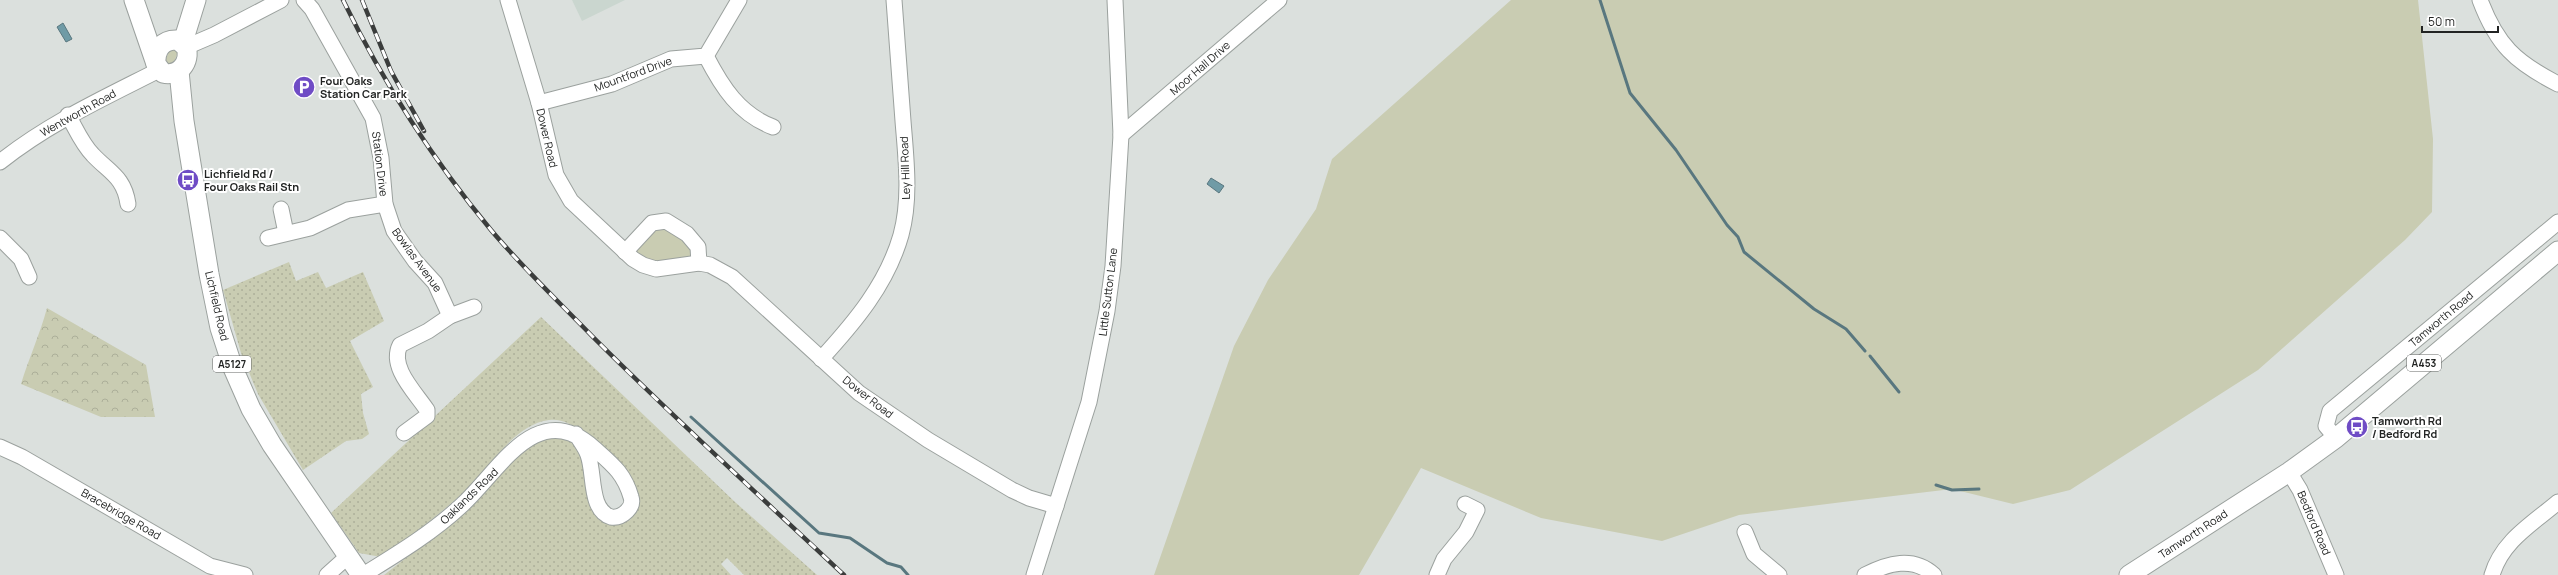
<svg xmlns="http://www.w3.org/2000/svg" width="2558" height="575" viewBox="0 0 2558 575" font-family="Manrope,sans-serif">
<defs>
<pattern id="forest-crowns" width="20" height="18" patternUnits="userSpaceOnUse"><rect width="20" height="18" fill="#c9ccb2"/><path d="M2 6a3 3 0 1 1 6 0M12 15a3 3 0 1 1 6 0" fill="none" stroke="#acaf99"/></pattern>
<pattern id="garden-dots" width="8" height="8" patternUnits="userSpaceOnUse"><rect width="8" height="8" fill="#c9ccb2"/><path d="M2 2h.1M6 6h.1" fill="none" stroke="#acaf99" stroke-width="1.8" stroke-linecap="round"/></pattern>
</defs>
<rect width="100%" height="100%" fill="#dbe0dd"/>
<path fill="#cad6cf" d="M572 0H625L582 21Z"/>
<g fill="#c9ccb2">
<path d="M1511 0H2418L2433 139 2432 212 2405 240 2258 370 2070 490 2013 504 1952 489 1843 502 1739 515 1662 541 1541 518 1421 468 1359 575H1154L1234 346 1268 280 1316 209 1332 159Z"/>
<path d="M171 46 178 51 173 66 164 64Z"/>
<path d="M662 225 693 245 691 258C667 264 655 269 635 252L636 247Z"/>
</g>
<path fill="url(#forest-crowns)" d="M47 308 146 365 155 417H101L21 384C29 358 40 334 47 308Z"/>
<g fill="url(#garden-dots)">
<path d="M289 262 296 281 318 272 326 288 363 272 384 321 350 341 373 387 361 394 363 413 369 434 362 439 346 441 303 470 258 394 241 353 223 290Z"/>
<path d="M541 317 735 502 817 575H744L727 558 721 564 731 575H384L425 543 518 455 545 437 566 438 574 445 585 466 590 504 598 519 616 525 630 520 639 502C639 483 613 466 601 453 587 439 572 417 549 420 512 425 488 471 462 494 436 517 409 538 381 557L359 553 331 513Z"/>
</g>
<g fill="#709ba6" stroke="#59777f">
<path d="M63 23 72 39 66 42 57 27Z"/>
<path d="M1211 178 1224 186 1219 193 1207 184Z"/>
</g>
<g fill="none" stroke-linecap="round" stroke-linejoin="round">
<g stroke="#59777f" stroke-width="3">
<path d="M1600 0 1630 93 1676 150 1727 225 1738 237 1744 252 1814 309 1846 329 1865 351"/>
<path d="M1870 356 1899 392"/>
<path d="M691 417 819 533 850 538 887 563 901 567 908 575"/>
<path d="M1936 485 1952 490 1979 489"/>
</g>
<g stroke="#9ba19e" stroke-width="17">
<g id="minor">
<path d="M304 0 312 9 373 118 381 158 385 204 394 231 415 261 435 283 450 316"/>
<path d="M508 0 539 103 556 175 571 201 633 259 643 265 656 269 699 263 710 265 732 277 859 393 928 440 1012 490 1029 498 1056 506"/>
<path d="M2480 0C2497 45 2515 62 2558 84"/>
<path d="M186 47 214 35 281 0"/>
<path d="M706 56C722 87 739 114 773 127"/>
<path d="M539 103 612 84 671 59 706 56 739 0"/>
<path d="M68 115C76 129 82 144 93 155 110 173 124 177 128 204"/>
<path d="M1121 135 1279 0"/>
<path d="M0 162C49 123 104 98 159 70"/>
<path d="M281 209 286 233"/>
<path d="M0 238 21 259 29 277"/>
<path d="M268 238 310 228 348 210 385 204"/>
<path d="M625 252 652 223 666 221 687 234 698 247 699 263"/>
<path d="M821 359C855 322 887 284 901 235 911 198 906 159 903 121 900 81 897 40 894 0"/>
<path d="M404 433 427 416V410C415 392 389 367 400 345L428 331 450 316 474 307"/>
<path d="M2336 438 2326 426 2330 411 2558 222"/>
<path d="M0 447 22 457 210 566 245 575"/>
<path d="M2289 472 2300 490 2336 575"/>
<path d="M1745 532 1754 554 1779 575"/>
<path d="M327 575 347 557"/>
<path d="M363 575C397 554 432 533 462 505 500 470 537 397 594 448 612 464 624 473 631 497 633 503 631 507 627 511 623 515 617 518 611 517 589 510 595 474 588 455 586 448 580 441 576 434"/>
<path d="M1034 575 1089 402 1107 311 1113 266 1121 135 1115 0"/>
<path d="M1437 575 1444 559 1466 532 1477 510 1465 504"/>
<path d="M1865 575C1888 563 1913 556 1934 575"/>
<path d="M2492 575C2502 541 2532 524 2558 502"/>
</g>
</g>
<g stroke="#9ba19e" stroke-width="21">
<g id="major">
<path d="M134 0 156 64"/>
<path d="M178 40 186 47C191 62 179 77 163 73L156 64C155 49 163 39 178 40Z"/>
<path d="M183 42 196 0"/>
<path d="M179 71 184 121 209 274 220 328 233 368 251 409 272 445 361 575"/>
<path d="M2129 575 2289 472 2336 438 2558 251"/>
</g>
</g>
<use href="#minor" stroke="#fff" stroke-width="15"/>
<use href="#major" stroke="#fff" stroke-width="19"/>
<g stroke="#3b3d3c" stroke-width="4.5">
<g id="rail">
<path d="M343 0C383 82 433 160 491 230 522 267 558 301 592 336 674 418 760 496 844 575"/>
<path d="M362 0 391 71 424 131"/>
</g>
</g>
<use href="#rail" stroke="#fff" stroke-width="3" stroke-dasharray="9" stroke-linecap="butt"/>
</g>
<defs>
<g id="parking-disc" transform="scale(1.15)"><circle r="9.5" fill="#6f4cc5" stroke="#fff"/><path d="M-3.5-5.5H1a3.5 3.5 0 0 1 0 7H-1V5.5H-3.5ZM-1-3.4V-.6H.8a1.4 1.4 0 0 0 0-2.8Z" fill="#fff"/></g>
<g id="bus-disc" transform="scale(1.15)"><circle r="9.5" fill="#6f4cc5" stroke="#fff"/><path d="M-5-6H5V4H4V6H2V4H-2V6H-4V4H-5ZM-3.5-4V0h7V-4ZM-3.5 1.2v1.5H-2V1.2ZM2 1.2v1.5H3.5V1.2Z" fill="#fff"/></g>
</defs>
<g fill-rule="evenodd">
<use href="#parking-disc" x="304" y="87"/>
<use href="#bus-disc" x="188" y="180"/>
<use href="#bus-disc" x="2357" y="427"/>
</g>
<g text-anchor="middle" stroke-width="4" stroke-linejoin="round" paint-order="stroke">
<g fill="#fff" stroke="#646665" stroke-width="1">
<rect x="2407" y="355" width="34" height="16" rx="3"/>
<rect x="213" y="356" width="38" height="16" rx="3"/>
</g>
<g font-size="10" font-weight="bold" fill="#222423">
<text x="2424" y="367">A453</text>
<text x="232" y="368">A5127</text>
</g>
<g font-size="11" fill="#222423" stroke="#fff">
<text transform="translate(1200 68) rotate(-41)" y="4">Moor Hall Drive</text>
<text transform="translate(633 74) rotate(-20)" y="4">Mountford Drive</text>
<text transform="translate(78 113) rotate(-29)" y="4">Wentworth Road</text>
<text transform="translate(547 138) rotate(77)" y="4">Dower Road</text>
<text transform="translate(380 164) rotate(83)" y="4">Station Drive</text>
<text transform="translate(905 168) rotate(-92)" y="4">Ley Hill Road</text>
<text transform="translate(417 260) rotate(54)" y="4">Bowlas Avenue</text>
<text transform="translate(1108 292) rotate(-83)" y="4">Little Sutton Lane</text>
<text transform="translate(217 306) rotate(77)" y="4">Lichfield Road</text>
<text transform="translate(2441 319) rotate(-40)" y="4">Tamworth Road</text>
<text transform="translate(868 397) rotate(38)" y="4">Dower Road</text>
<text transform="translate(469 496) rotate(-44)" y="4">Oaklands Road</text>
<text transform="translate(121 514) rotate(30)" y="4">Bracebridge Road</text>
<text transform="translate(2314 523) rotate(67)" y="4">Bedford Road</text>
<text transform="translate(2193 534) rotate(-33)" y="4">Tamworth Road</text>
</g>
<g font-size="11" font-weight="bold" fill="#222423" stroke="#fff" text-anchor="start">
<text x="320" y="85">Four Oaks<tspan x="320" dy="13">Station Car Park</tspan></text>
<text x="204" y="178">Lichfield Rd /<tspan x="204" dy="13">Four Oaks Rail Stn</tspan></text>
<text x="2372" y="425">Tamworth Rd<tspan x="2372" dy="13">/ Bedford Rd</tspan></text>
</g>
</g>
<path d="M2422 26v6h76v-6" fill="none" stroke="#222423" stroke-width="2"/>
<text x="2428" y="26" font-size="12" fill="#222423" stroke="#ffffff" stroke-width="3" paint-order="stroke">50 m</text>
</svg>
